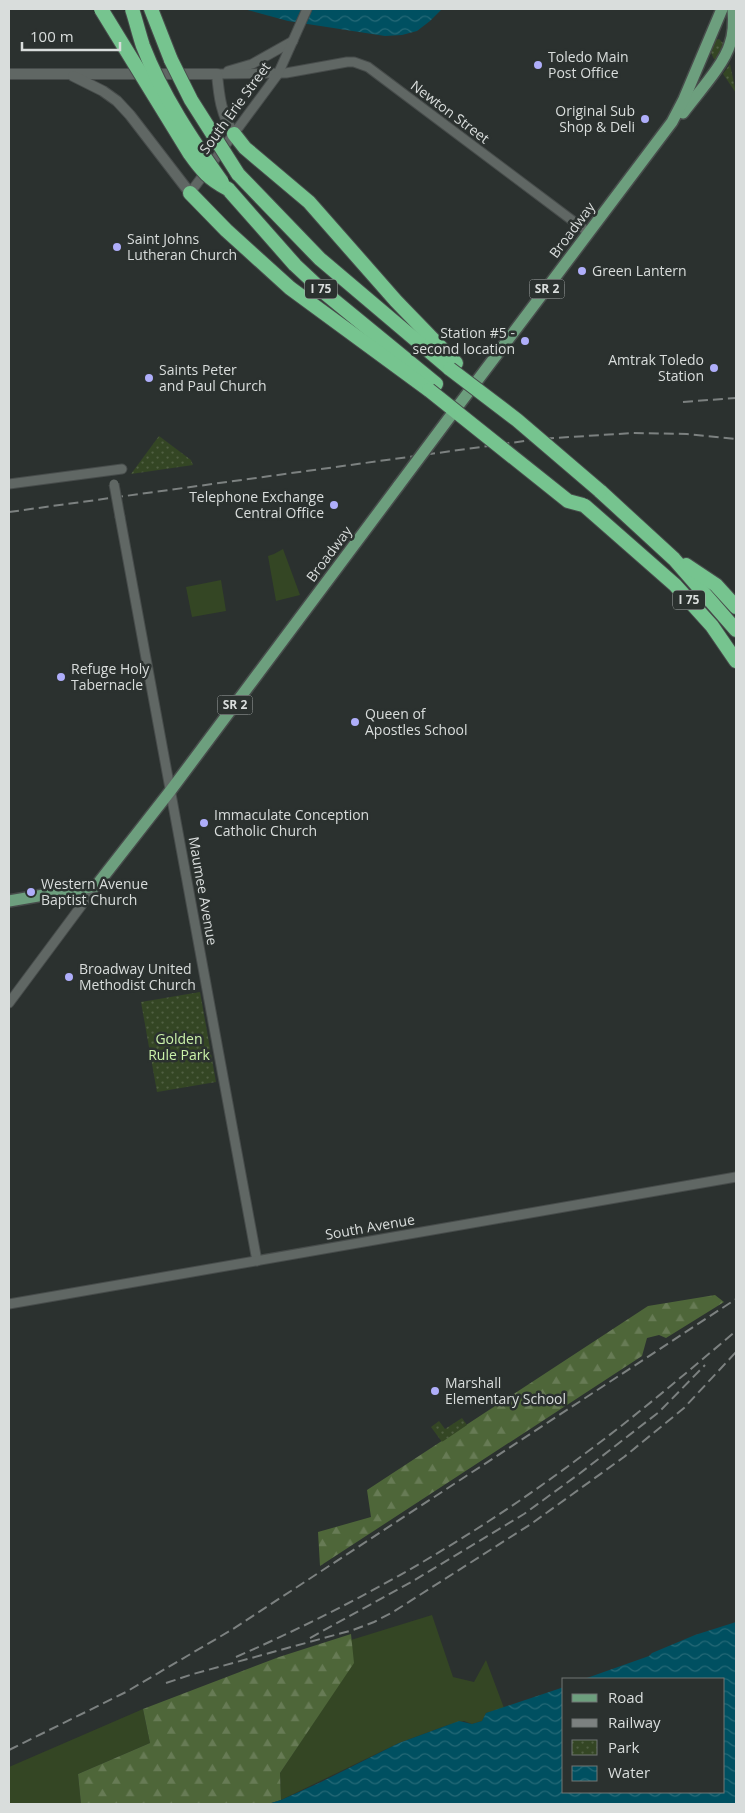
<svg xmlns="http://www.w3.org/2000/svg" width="745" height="1813" viewBox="0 0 745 1813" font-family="'Open Sans',sans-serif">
<defs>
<pattern id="forest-firs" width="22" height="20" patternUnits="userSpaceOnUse" patternTransform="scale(1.25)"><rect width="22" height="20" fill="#4e6639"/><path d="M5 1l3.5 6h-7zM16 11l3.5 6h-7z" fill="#677b55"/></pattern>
<pattern id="park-dots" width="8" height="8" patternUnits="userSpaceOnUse" patternTransform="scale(1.25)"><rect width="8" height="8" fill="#344624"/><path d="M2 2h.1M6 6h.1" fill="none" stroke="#516043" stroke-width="1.8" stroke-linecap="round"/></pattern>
<pattern id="water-waves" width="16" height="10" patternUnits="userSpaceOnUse" patternTransform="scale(1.25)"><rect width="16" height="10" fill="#005061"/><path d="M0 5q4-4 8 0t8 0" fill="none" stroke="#256977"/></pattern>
</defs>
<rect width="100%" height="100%" fill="#2b312f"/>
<g fill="#344624">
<path d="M283 549 300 595 276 601 268 556 274 554Z"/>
<path d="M221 580 226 611 192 617 186 587Z"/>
<path d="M432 1615 453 1677 474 1682 486 1660 504 1708 486 1713 482 1721 472 1724 464 1721 448 1725 399 1743 281 1800 280 1773 353 1663 351 1640Z"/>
<path d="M143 1709 150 1743 78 1774 81 1804H9V1767Z"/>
</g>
<g fill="url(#forest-firs)">
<path d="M715 1295 724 1302 666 1338 659 1335 647 1338 642 1356 320 1566 318 1532 371 1517 367 1490 648 1306Z"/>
<path d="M351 1634 354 1663 280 1773 281 1800 268 1804H81L78 1774 150 1743 143 1709 279 1657Z"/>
</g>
<g fill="url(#park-dots)">
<path d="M719 39 725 45 717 59H714L711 53 714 40Z"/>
<path d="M730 64 736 93 723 74Z"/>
<path d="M159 436 191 460 193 465 131 474Z"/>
<path d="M200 992 216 1082 157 1092 141 1002Z"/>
<path d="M462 1418 467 1425 442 1442 431 1427 439 1421 445 1429Z"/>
</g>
<g fill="url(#water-waves)">
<path d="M244 9H442L430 21 417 31 402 35 385 36 288 21Z"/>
<path d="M736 1622V1804H268L281 1800 319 1783 399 1743 459 1721 472 1724 482 1721 486 1713 564 1687V1792H724V1679H584L649 1656 652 1653 695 1635Z"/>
</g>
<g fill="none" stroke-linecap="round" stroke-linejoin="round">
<g stroke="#474c4b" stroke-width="11">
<g id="tertiary">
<path d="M228 71 252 64 293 41"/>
<path d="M217 74 286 73 347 62H354L368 67 589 233"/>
<path d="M190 193 278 74 307 9"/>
<path d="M9 484 122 469"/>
<path d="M120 517 257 1261"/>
<path d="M9 1003 96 886"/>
<path d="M9 1304 736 1177"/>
</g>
</g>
<g stroke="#474c4b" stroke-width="12">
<g id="secondary">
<path d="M9 74H217C219 96 221 115 234 134"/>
<path d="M73 76 103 91 117 101 130 115 190 193"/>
</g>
</g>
<g stroke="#474c4b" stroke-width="14">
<g id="primary">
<path d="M683 113C696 95 724 65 730 44 734 33 734 21 733 9"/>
<path d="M452 414 672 122 684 99 722 9"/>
<path d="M9 901 96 886 171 790 399 485"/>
</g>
</g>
<g stroke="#474c4b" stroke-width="16">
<g id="motorway">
<path d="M151 9 171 60"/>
<path d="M234 134 245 148 309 202 396 301 456 363"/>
<path d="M238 174 320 259 450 369"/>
<path d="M228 189 295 265 325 293 436 384"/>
<path d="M190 193 226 230 290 288 429 390"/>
<path d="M600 491 674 559 736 630"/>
<path d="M585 506 675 585 712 626 736 661"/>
<path d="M686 565 716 585 736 607"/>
</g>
</g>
<use href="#tertiary" stroke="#606764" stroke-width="9"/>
<use href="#secondary" stroke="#606764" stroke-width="10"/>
<use href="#primary" stroke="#6d9f7e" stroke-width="11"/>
<use href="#motorway" stroke="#76c48f" stroke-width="14"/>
<g stroke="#7c8180" stroke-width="2" stroke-dasharray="10 5" stroke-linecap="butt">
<path d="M683 402 736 398"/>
<path d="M9 512 539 439 633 433 687 434 736 439"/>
<path d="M310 1638 413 1581 524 1514 579 1474 659 1412 705 1365"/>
<path d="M236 1657C359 1603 476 1536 583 1455 636 1416 686 1373 736 1331"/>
<path d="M166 1683 193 1674 353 1630 374 1622 393 1612 531 1524 624 1457 684 1408 736 1352"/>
<path d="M9 1750 126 1692 233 1629 736 1299"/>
</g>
<g stroke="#474c4b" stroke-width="11" stroke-linecap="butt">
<path id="tertiary-bridge" d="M114 484 120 517"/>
</g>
<g stroke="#474c4b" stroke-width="14" stroke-linecap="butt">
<path id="primary-bridge" d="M399 485 452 414"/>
</g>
<g stroke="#474c4b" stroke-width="16" stroke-linecap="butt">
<g id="motorway-bridge">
<path d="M101 9 190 154C202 171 209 179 228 189"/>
<path d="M132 9C136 21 139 34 143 46 162 95 192 140 222 182"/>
<path d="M171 60 191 100 238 174"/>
<path d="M450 369 517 420 600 491"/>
<path d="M429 390 568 501 583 505"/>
</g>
</g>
<use href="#tertiary-bridge" stroke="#606764" stroke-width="9"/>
<use href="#primary-bridge" stroke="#6d9f7e" stroke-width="11"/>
<use href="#motorway-bridge" stroke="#76c48f" stroke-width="14"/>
</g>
<g fill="#afaefa" stroke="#2b312f" stroke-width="2">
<circle cx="538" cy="65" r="5"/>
<circle cx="645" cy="119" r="5"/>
<circle cx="117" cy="247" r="5"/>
<circle cx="582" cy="271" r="5"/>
<circle cx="525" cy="341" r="5"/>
<circle cx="714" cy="368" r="5"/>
<circle cx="149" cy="378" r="5"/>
<circle cx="334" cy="505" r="5"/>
<circle cx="61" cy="677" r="5"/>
<circle cx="355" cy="722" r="5"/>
<circle cx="204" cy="823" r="5"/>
<circle cx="31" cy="892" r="5"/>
<circle cx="69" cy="977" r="5"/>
<circle cx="435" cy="1391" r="5"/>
</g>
<g text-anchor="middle" stroke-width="5" stroke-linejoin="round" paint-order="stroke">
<g fill="#2b312f" stroke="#a5a9a8" stroke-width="1">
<rect x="305" y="279.5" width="32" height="19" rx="4"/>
<rect x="529.5" y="279.5" width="35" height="19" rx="4"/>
<rect x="673" y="590.5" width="32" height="19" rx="4"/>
<rect x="217.5" y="695.5" width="35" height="19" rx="4"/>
</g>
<g font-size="12" font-weight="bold" fill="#d9dddc">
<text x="321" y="293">I 75</text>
<text x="547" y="293">SR 2</text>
<text x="689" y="604">I 75</text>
<text x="235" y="709">SR 2</text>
</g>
<g font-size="14" fill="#d9dddc" stroke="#2b312f" text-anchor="start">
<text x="548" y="62">Toledo Main<tspan x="548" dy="16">Post Office</tspan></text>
<text x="635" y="116" text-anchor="end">Original Sub<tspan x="635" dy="16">Shop &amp; Deli</tspan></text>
<text x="127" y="244">Saint Johns<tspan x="127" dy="16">Lutheran Church</tspan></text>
<text x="592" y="276">Green Lantern</text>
<text x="515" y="338" text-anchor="end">Station #5 -<tspan x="515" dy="16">second location</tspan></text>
<text x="704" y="365" text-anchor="end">Amtrak Toledo<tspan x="704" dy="16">Station</tspan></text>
<text x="159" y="375">Saints Peter<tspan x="159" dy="16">and Paul Church</tspan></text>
<text x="324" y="502" text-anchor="end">Telephone Exchange<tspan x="324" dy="16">Central Office</tspan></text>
<text x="71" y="674">Refuge Holy<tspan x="71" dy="16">Tabernacle</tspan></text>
<text x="365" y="719">Queen of<tspan x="365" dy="16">Apostles School</tspan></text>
<text x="214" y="820">Immaculate Conception<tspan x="214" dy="16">Catholic Church</tspan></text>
<text x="41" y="889">Western Avenue<tspan x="41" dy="16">Baptist Church</tspan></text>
<text x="79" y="974">Broadway United<tspan x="79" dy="16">Methodist Church</tspan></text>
<text x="445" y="1388">Marshall<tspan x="445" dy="16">Elementary School</tspan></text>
</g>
<g font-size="14" fill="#d9dddc" stroke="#2b312f">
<text transform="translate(235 108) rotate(-54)" y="5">South Erie Street</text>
<text transform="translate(450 112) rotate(37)" y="5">Newton Street</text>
<text transform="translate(572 230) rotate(-53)" y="5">Broadway</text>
<text transform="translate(329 554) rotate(-53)" y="5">Broadway</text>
<text transform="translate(203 891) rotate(80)" y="5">Maumee Avenue</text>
<text transform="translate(370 1227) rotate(-10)" y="5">South Avenue</text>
</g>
<g font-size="14" fill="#caf1a9" stroke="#2b312f">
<text x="179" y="1044">Golden<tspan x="179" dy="16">Rule Park</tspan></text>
</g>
</g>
<rect width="745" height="1813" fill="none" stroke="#d9dddc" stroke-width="20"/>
<rect x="562" y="1678" width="162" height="115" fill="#2b312f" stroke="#717674"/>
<rect x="572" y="1694" width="25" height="8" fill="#6d9f7e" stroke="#717674"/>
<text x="608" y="1703" font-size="15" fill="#d9dddc">Road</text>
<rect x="572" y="1719" width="25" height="8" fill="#7c8180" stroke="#717674"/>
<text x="608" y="1728" font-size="15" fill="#d9dddc">Railway</text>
<rect x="572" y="1740" width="25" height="15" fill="url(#park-dots)" stroke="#717674"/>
<text x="608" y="1753" font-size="15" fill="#d9dddc">Park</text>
<rect x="572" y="1766" width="25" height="15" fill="url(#water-waves)" stroke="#717674"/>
<text x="608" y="1778" font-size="15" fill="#d9dddc">Water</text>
<path d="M22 42v8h98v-8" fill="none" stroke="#d9dddc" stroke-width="2.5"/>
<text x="30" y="42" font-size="15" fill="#d9dddc" stroke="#2b312f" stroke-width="4" paint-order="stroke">100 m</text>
</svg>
